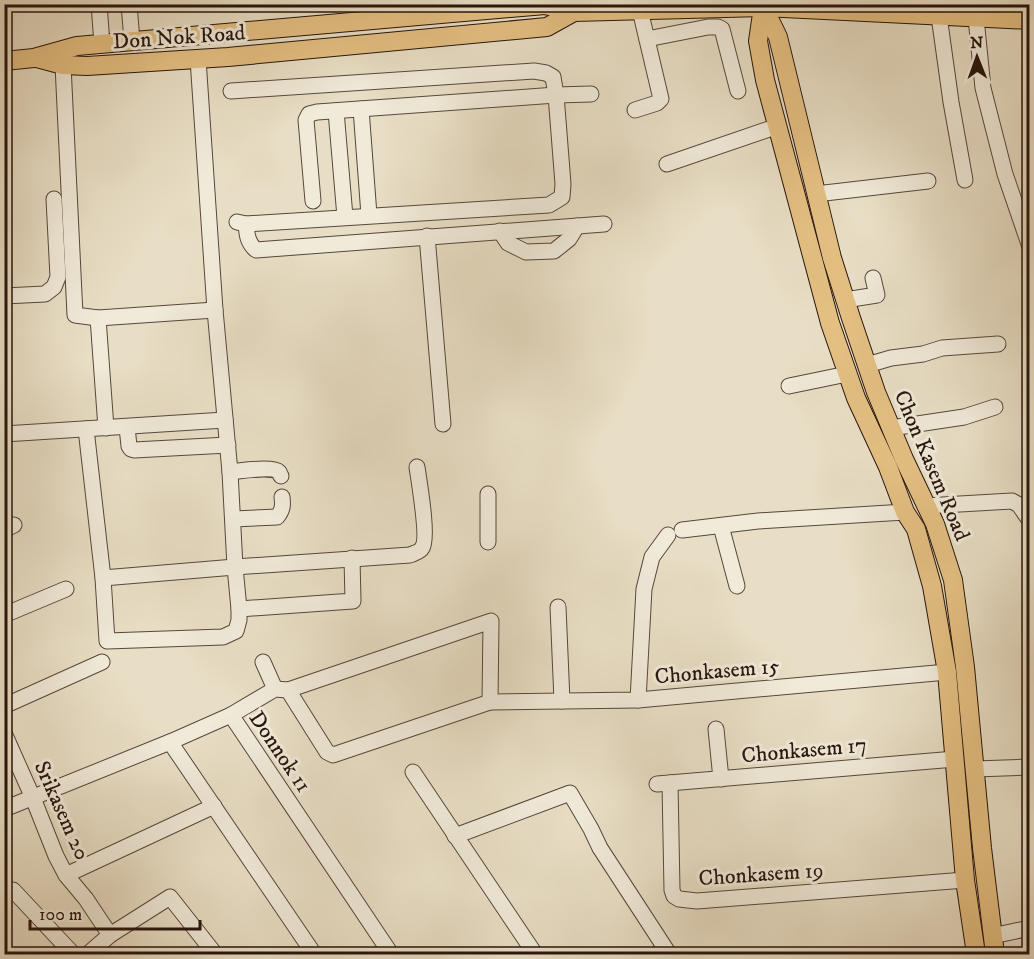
<svg xmlns="http://www.w3.org/2000/svg" width="1034" height="959" viewBox="0 0 1034 959" font-family="'IM FELL DW Pica',serif">
<rect width="100%" height="100%" fill="#e8dec5"/>
<filter id="stains"><feTurbulence type="fractalNoise" baseFrequency=".00333" numOctaves="4"/><feColorMatrix values="0 0 0 0 .2 0 0 0 0 .09 0 0 0 0 .02 0 0 0 .5 -.17"/></filter>
<radialGradient id="worn" r=".72"><stop offset=".6" stop-color="#630" stop-opacity="0"/><stop offset="1" stop-color="#630" stop-opacity=".3"/></radialGradient>
<g fill="none" stroke-linecap="round" stroke-linejoin="round">
<g stroke="#57473b" stroke-width="17">
<g id="minor">
<path d="M99 4 102 44"/>
<path d="M129 4 132 41"/>
<path d="M939 16 951 102 965 180"/>
<path d="M976 18 983 88 1005 174 1030 247"/>
<path d="M647 39 708 27H718L722 29 738 91"/>
<path d="M63 65 75 315 98 318 215 310"/>
<path d="M231 91 534 71 546 73 553 77 556 95 563 184 562 197 549 205 246 224 237 222"/>
<path d="M361 109 369 215"/>
<path d="M635 110 657 103 661 99 640 10"/>
<path d="M336 111 345 217"/>
<path d="M667 164 778 126"/>
<path d="M816 194 928 181"/>
<path d="M313 201 306 120 309 114 317 112 556 95 591 94"/>
<path d="M246 224C247 234 247 242 256 250L604 224"/>
<path d="M500 231 508 243 526 252 554 251 569 239 577 226"/>
<path d="M427 236 443 424"/>
<path d="M4 296 45 294 54 287 58 277 54 199"/>
<path d="M845 300 877 295 873 278"/>
<path d="M98 318 106 428"/>
<path d="M867 365 891 358 923 354 942 348 998 344"/>
<path d="M789 386 847 374"/>
<path d="M127 427 129 446 131 449 134 450 228 445"/>
<path d="M891 428 964 417 995 407"/>
<path d="M86 429 103 578 107 641 223 637 236 631 239 620V609L235 567 230 472 215 310 198 59"/>
<path d="M4 434 225 420"/>
<path d="M230 472C239 471 273 466 279 472 280 473 280 475 281 476"/>
<path d="M488 494V542"/>
<path d="M925 506 1012 501 1019 505 1030 521"/>
<path d="M233 519 277 517C283 510 283 505 282 497"/>
<path d="M721 526 737 586"/>
<path d="M4 530 14 525"/>
<path d="M682 530 758 521 905 512"/>
<path d="M103 578 235 567 410 555C414 553 420 552 422 548 429 539 419 481 417 467"/>
<path d="M558 607 562 701"/>
<path d="M239 609 353 601 352 558"/>
<path d="M4 615 66 589"/>
<path d="M491 621 490 702 333 755 327 752 288 690Z"/>
<path d="M263 662 275 689"/>
<path d="M638 700 644 589 652 557 668 535"/>
<path d="M490 702 638 700 947 672"/>
<path d="M4 706 102 662"/>
<path d="M231 715 275 689 288 690"/>
<path d="M716 729 721 779"/>
<path d="M4 733 33 798 56 856 66 875 86 899 110 935 88 954"/>
<path d="M170 742 314 954"/>
<path d="M975 769 1030 767"/>
<path d="M413 772 535 954"/>
<path d="M670 783 672 890 674 896 679 899 697 901 965 880"/>
<path d="M657 784 955 759"/>
<path d="M4 809 170 742 231 715 391 954"/>
<path d="M455 836 570 793 591 829 600 848 669 954"/>
<path d="M66 875 214 806"/>
<path d="M13 890 73 954"/>
<path d="M110 935 170 897 215 954"/>
<path d="M992 936 1030 928"/>
</g>
</g>
<g stroke="#27150d" stroke-width="20">
<g id="major">
<path d="M762 4 778 37 832 258 851 318 876 392 904 459 935 524 953 580 965 667 982 848 995 954"/>
<path d="M763 7 758 41 765 80 830 323 856 398 888 467 905 512 916 529 932 586 947 672 965 880 976 954"/>
<path d="M37 58 63 65 87 66 228 57 547 27 574 12"/>
<path d="M4 61 34 58 77 46 545 5 574 12 763 7 1030 20"/>
</g>
</g>
<use href="#minor" stroke="#f0ead9" stroke-width="15"/>
<use href="#major" stroke="#e4bf82" stroke-width="18"/>
</g>
<g text-anchor="middle" stroke-width="6" stroke-linejoin="round" paint-order="stroke">
<g font-size="22" fill="#27150d" stroke="#f0ead9">
<text transform="translate(179 36) rotate(-4)" y="8">Don Nok Road</text>
<text transform="translate(933 465) rotate(67)" y="8">Chon Kasem Road</text>
<text transform="translate(717 670) rotate(-5)" y="8">Chonkasem 15</text>
<text transform="translate(804 749) rotate(-5)" y="8">Chonkasem 17</text>
<text transform="translate(281 751) rotate(56)" y="8">Donnok 11</text>
<text transform="translate(63 810) rotate(66)" y="8">Srikasem 20</text>
<text transform="translate(761 873) rotate(-4)" y="8">Chonkasem 19</text>
</g>
</g>
<rect width="1034" height="959" fill="none" stroke="#e8dec5" stroke-width="24"/>
<rect x="6" y="6" width="1022" height="947" fill="none" stroke="#27150d" stroke-width="3"/>
<rect x="12" y="12" width="1010" height="935" fill="none" stroke="#27150d" stroke-width="1.5"/>
<g transform="translate(977 57) rotate(359)" stroke="#f0ead9" stroke-width="4.5" paint-order="stroke">
<path d="M0-4.5L10 22L0 15L-10 22Z" fill="#27150d"/>
<text y="-9" font-size="16" font-weight="bold" text-anchor="middle" fill="#27150d">N</text>
</g>
<path d="M30 920v9h170v-9" fill="none" stroke="#27150d" stroke-width="3"/>
<text x="39" y="920" font-size="18" fill="#27150d" stroke="#f0ead9" stroke-width="4.5" paint-order="stroke">100 m</text>
<rect width="100%" height="100%" filter="url(#stains)"/>
<rect width="100%" height="100%" fill="url(#worn)"/>
</svg>
